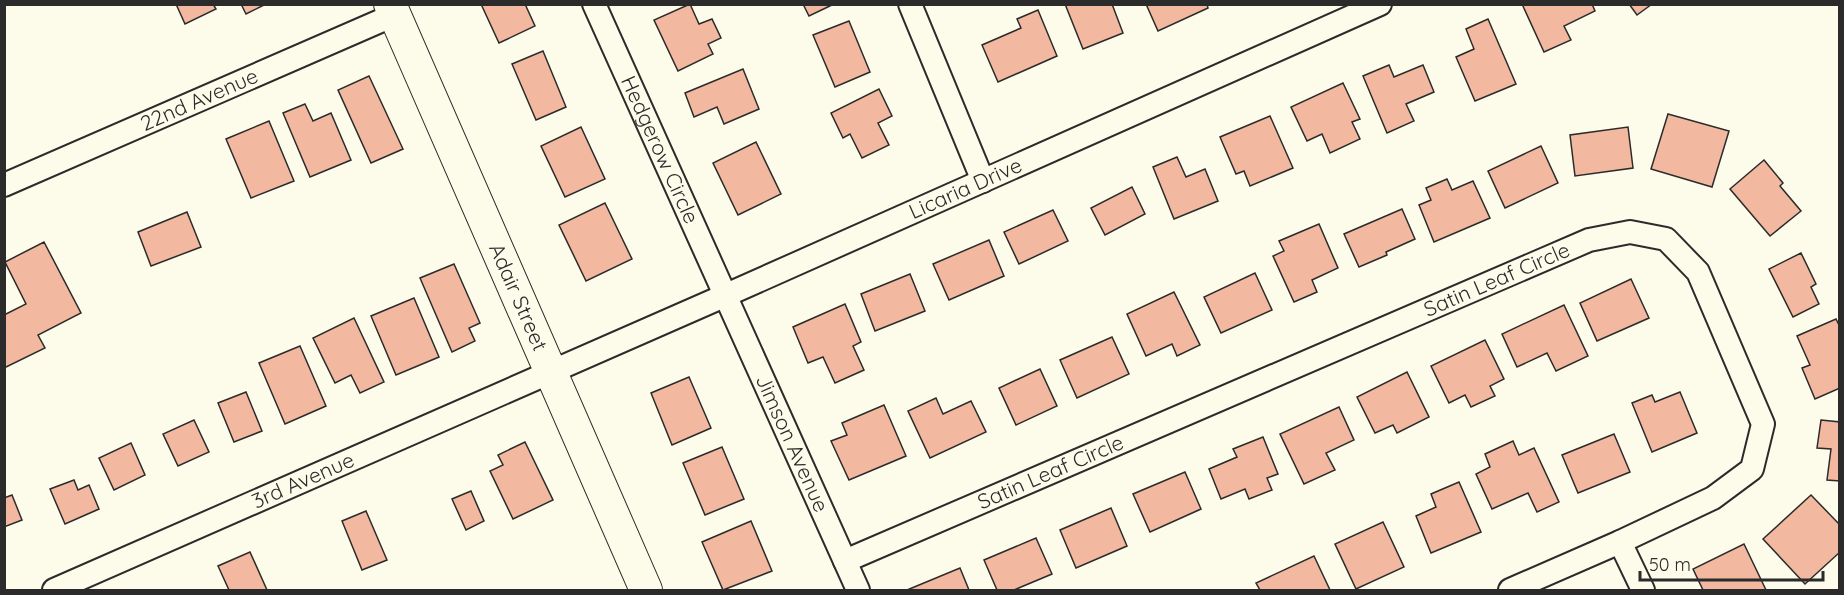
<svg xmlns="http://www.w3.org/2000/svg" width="1844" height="595" viewBox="0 0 1844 595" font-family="Quicksand,sans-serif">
<rect width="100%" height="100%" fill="#fdfbea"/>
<g fill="#f2b8a0" stroke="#2b2b2b" stroke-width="1.5">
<path d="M176 4H213L216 9 185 24Z"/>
<path d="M241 4H266L246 14Z"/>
<path d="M481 4H525L535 26 499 43Z"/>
<path d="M690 4 699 24 712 19 721 38 708 44 713 54 678 71 654 20Z"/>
<path d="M803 4H834L809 16Z"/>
<path d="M1065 4H1112L1123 33 1083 49Z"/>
<path d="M1146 4H1207L1208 8 1158 31Z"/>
<path d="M1522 4H1592L1595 11 1564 26 1571 40 1544 52Z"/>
<path d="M1629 4H1652L1637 15Z"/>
<path d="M1038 10 1057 56 998 82 982 45 1021 28 1017 19Z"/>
<path d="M1488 19 1516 84 1475 101 1456 57 1474 49 1466 29Z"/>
<path d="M849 21 870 72 835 87 813 35Z"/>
<path d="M543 51 566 107 536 120 512 64Z"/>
<path d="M1389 65 1394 77 1423 65 1434 92 1406 104 1414 121 1387 133 1363 76Z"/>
<path d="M743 69 759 109 724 124 717 107 694 117 685 93Z"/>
<path d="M369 76 403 149 371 163 338 90Z"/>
<path d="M1343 83 1360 119 1352 122 1360 139 1330 153 1322 134 1307 141 1291 107Z"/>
<path d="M879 89 892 116 878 123 889 145 862 158 850 134 843 138 831 113Z"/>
<path d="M305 104 313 121 331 113 351 160 310 177 283 113Z"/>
<path d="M1668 114 1729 131 1712 187 1651 169Z"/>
<path d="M1270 116 1293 168 1250 186 1244 171 1236 174 1220 137Z"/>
<path d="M269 121 294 181 251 198 226 139Z"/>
<path d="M581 127 605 179 565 197 541 146Z"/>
<path d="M1628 127 1633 168 1575 176 1570 135Z"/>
<path d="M756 142 781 194 738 215 713 163Z"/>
<path d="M1541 146 1558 183 1505 208 1488 171Z"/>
<path d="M1177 157 1186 177 1205 169 1218 201 1174 219 1153 167Z"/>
<path d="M1764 160 1783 183 1780 186 1801 211 1770 236 1730 189Z"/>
<path d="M1447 179 1452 190 1473 181 1490 218 1434 242 1419 205 1431 200 1426 188Z"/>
<path d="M1132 187 1145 214 1105 235 1091 208Z"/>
<path d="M605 203 632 259 586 281 559 225Z"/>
<path d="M1402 209 1415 239 1386 252 1387 255 1359 267 1344 234Z"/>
<path d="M1053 210 1068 241 1019 264 1004 232Z"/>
<path d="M187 212 201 247 151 266 138 232Z"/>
<path d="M1319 224 1338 268 1312 280 1317 292 1294 302 1273 256 1284 251 1279 241Z"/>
<path d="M989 240 1004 276 949 300 933 264Z"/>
<path d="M44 242 81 313 38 335 45 348 4 368V315L26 304 5 262Z"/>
<path d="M1801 253 1816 284 1811 287 1819 304 1793 317 1769 269Z"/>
<path d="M454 264 480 323 469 328 475 341 452 352 420 278Z"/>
<path d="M1255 273 1272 310 1221 333 1204 297Z"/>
<path d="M910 274 925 311 875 331 861 294Z"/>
<path d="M1631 279 1649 318 1597 341 1580 303Z"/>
<path d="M1174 292 1200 345 1177 356 1172 344 1146 356 1127 314Z"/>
<path d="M414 298 439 357 396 375 371 316Z"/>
<path d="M845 304 861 342 853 346 864 370 835 383 823 357 808 363 793 327Z"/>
<path d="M1564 305 1588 356 1556 371 1547 353 1517 367 1502 334Z"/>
<path d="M354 318 384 382 360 393 351 375 335 383 313 338Z"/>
<path d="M1836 319 1840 327V388L1815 399 1802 368 1810 365 1797 336Z"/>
<path d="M1112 337 1129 374 1077 398 1060 360Z"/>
<path d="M1485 340 1504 379 1490 386 1495 396 1471 407 1465 395 1449 403 1431 366Z"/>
<path d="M300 346 326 406 285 424 259 363Z"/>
<path d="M1040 369 1057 406 1016 425 999 388Z"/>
<path d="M1407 372 1429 417 1397 433 1393 425 1375 433 1357 397Z"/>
<path d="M689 377 711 428 672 445 651 393Z"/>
<path d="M246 392 262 431 234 442 218 403Z"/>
<path d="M1680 392 1697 433 1652 452 1632 403 1652 395 1655 402Z"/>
<path d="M936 398 943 414 971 401 986 432 930 458 908 411Z"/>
<path d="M884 405 906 456 849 480 831 441 847 435 842 423Z"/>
<path d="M1339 407 1354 440 1326 453 1335 470 1304 484 1280 434Z"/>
<path d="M194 420 209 452 178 466 163 434Z"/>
<path d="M1821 420 1840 422V481L1827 480 1831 449 1817 448Z"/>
<path d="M1614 434 1630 472 1578 493 1562 455Z"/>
<path d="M1263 437 1278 474 1267 478 1272 490 1249 499 1245 489 1221 499 1209 469 1237 457 1233 449Z"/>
<path d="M1513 441 1519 455 1534 448 1559 502 1537 512 1528 493 1492 509 1476 474 1490 467 1485 454Z"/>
<path d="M525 442 553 500 513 519 490 471 503 465 498 455Z"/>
<path d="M131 443 145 475 114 490 99 458Z"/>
<path d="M722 447 744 499 705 515 683 463Z"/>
<path d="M1185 472 1201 509 1150 532 1133 494Z"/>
<path d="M74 480 78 490 89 485 99 509 65 524 50 489Z"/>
<path d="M1459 482 1481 532 1431 553 1416 516 1436 507 1431 494Z"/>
<path d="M471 491 484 521 466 530 452 499Z"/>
<path d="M12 495 22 520 4 527V498Z"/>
<path d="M1811 495 1840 525V552L1805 584 1763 539Z"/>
<path d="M1111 508 1127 546 1076 568 1060 530Z"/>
<path d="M366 511 387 560 362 570 342 521Z"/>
<path d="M751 521 772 571 723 590 702 542Z"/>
<path d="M1383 522 1404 567 1356 589 1335 544Z"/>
<path d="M1036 538 1052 574 1014 590H997L984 560Z"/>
<path d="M1744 544 1766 590H1703L1693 569Z"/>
<path d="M250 552 267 590H229L218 566Z"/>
<path d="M1314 556 1330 590H1260L1256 583Z"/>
<path d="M960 568 969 590H907Z"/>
</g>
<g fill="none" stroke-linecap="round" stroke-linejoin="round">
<g stroke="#2b2b2b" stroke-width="26">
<g id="street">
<path id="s1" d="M594 4 858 590"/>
<path d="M910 4 983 181"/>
<path id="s2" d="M4 185 394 15"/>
<path d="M1620 542 1643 590"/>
<path id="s3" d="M845 561 1589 240 1630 232 1666 239 1698 272 1763 424 1752 469 1713 498 1620 542 1510 590"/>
<path id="s4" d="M54 590 724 296 1380 4"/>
</g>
</g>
<g stroke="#2b2b2b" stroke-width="34">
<g id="secondary">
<path id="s5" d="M390 4 646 590"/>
</g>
</g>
<use href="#street" stroke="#fdfbea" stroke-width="22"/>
<use href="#secondary" stroke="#fdfbea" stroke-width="32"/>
</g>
<g text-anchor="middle" stroke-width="4.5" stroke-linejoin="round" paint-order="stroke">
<g font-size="21" fill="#2b2b2b" stroke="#fdfbea">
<text dy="7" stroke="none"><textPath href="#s2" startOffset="213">22nd Avenue</textPath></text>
<text dy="7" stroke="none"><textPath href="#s1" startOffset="160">Hedgerow Circle</textPath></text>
<text dy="7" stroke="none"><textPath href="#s4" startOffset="996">Licaria Drive</textPath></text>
<text dy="7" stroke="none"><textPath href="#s3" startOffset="710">Satin Leaf Circle</textPath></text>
<text dy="7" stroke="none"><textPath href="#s5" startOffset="320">Adair Street</textPath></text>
<text dy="7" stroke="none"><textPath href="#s1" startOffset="482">Jimson Avenue</textPath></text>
<text dy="7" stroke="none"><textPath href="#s3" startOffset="224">Satin Leaf Circle</textPath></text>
<text dy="7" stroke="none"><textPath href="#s4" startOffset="272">3rd Avenue</textPath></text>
</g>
</g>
<rect width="1844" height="595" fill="none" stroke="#2b2b2b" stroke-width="12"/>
<path d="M1640 571v9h183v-9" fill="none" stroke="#2b2b2b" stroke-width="3"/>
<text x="1649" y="571" font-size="18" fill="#2b2b2b" stroke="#fdfbea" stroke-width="4.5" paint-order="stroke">50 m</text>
</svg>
